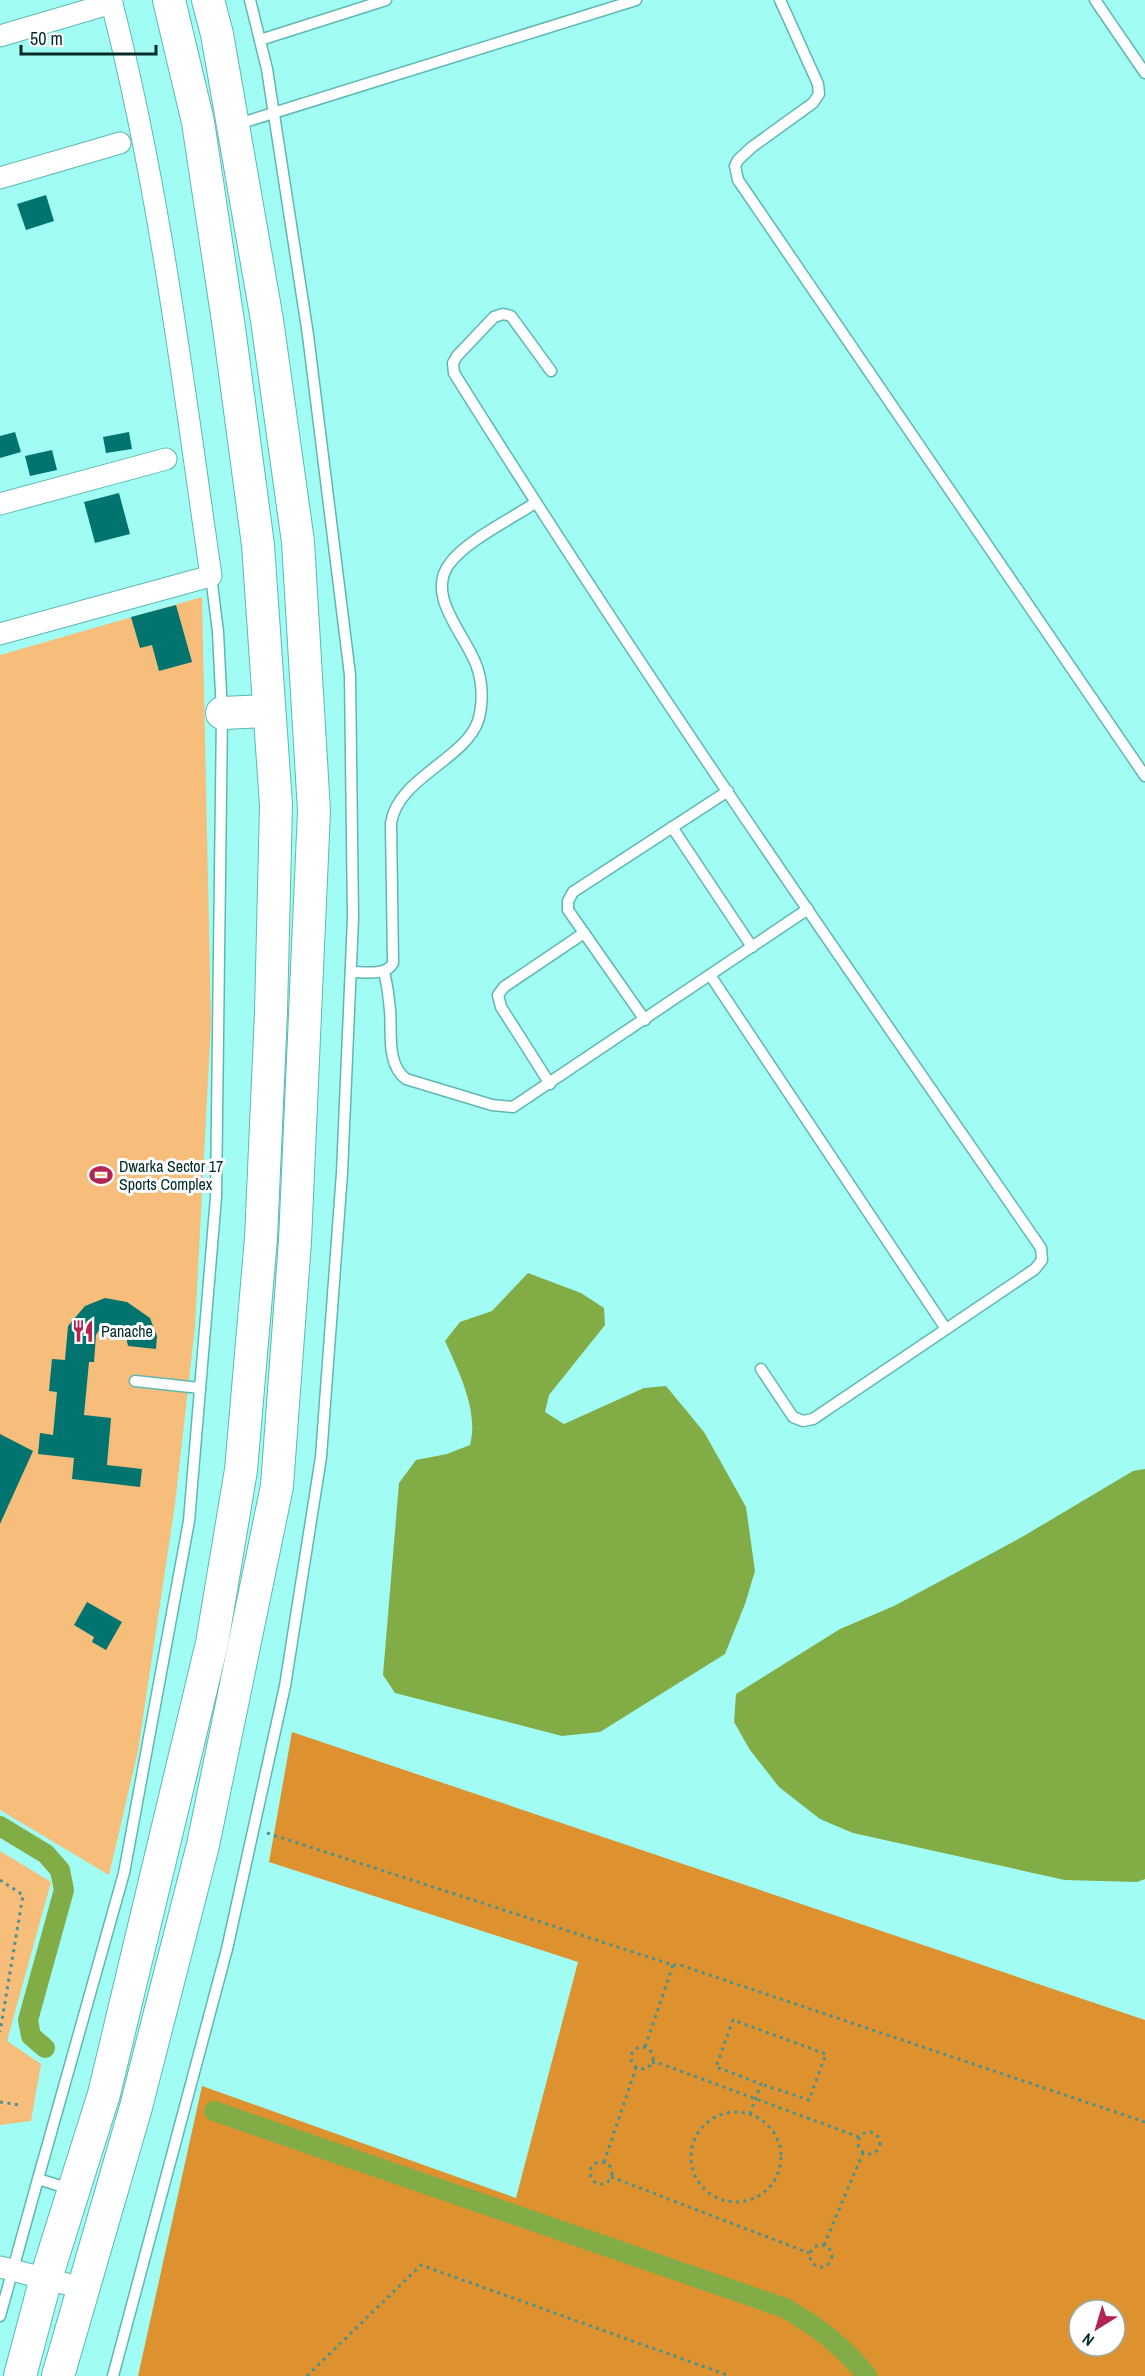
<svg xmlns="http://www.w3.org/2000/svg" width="1145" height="2376" viewBox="0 0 1145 2376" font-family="'Archivo Narrow',sans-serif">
<rect width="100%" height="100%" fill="#a1fcf4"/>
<g fill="#f7bd7b">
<path d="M202 597 211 1023 195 1327 175 1504 138 1751 109 1875 0 1810V655Z"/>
<path d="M0 1851 51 1882 7 2041 41 2064 31 2121 0 2125Z"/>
</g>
<path fill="#dd922f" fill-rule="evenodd" d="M292 1732 1145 2020V2376H138L202 2086 516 2198 578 1962 269 1862ZM1079 2310H1115V2346H1079Z"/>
<g fill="#81ac46">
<path d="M528 1273 581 1293 604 1308 605 1325 549 1395 545 1412 564 1424 644 1388 666 1386 704 1432 746 1507 755 1571 745 1604 725 1654 600 1732 562 1736 395 1693 383 1675 399 1483 416 1460 447 1454 470 1445C479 1411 459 1372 445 1341L460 1322 492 1311Z"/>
<path d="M1145 1469V1879L1137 1882 1065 1880 853 1833 820 1819 779 1787 750 1750 734 1722 736 1694 840 1629 894 1606 1022 1537 1133 1471Z"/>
</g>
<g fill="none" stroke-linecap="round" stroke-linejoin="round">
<g stroke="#81ac46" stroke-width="20">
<path d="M0 1826 46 1854 60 1870 64 1890 28 2020 31 2036 45 2048"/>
<path d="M214 2111 785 2308C818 2327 843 2346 867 2376"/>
</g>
</g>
<g fill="#01746f">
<path d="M46 195 54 221 26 230 17 204Z"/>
<path d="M15 432 21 452 0 458V436Z"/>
<path d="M129 432 132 449 106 453 103 437Z"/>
<path d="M52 450 57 470 30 476 25 456Z"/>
<path d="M119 493 130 534 95 543 84 502Z"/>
<path d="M176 605 192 662 159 671 152 645 140 648 131 617Z"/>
<path d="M105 1298 127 1302 150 1318 157 1336 156 1349 128 1346 124 1328 110 1325 101 1327 96 1335 94 1362H89L84 1415 111 1418 107 1465 142 1469 140 1487 72 1479 74 1458 38 1454 40 1433 53 1435 57 1392 49 1391 52 1359 65 1360 68 1326 85 1306Z"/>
<path d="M0 1434 33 1451 0 1524Z"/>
<path d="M87 1602 122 1622 106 1650 92 1642 94 1637 74 1625Z"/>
</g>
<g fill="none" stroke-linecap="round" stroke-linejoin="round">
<g stroke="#5eb8b1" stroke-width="13">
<g id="service">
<path d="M780 0 818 84 819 94 813 103 752 147 738 160 735 166 738 180 1145 776"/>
<path d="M1095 0 1145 73"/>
<path d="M260 40 386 0"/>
<path d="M235 125 636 0"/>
<path d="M551 371 511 316 503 314 494 317 457 356 453 363 454 373C640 671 841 959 1041 1248L1042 1260 1035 1269 813 1419 803 1421 793 1417 761 1369"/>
<path d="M672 827 752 947"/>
<path d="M384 971C387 984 389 997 390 1010 392 1032 386 1064 406 1079L492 1105 513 1107 808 909"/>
<path d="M351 972C364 972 387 976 393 963L391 823C398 778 465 759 478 721 483 705 483 684 477 667 467 636 424 596 450 563 466 541 511 519 535 503"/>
<path d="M710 975 946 1329"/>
<path d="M645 1020 568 910V901L573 892 728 791"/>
<path d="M550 1084 501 1007 498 995 504 987 584 933"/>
<path d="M135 1381 200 1388"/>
<path d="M38 2179 124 1873 189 1521 216 1197 222 713 218 632 211 576"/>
<path d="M0 2316 38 2179 70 2189"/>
<path d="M113 2376 227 1949 285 1686 321 1457 342 1173 353 918 350 675 308 335 267 69 250 0"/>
</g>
</g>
<g stroke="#5eb8b1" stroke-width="23">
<g id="minor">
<path d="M0 36 112 3"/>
<path d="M0 178 120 143"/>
<path d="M0 504 166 459"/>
<path d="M0 634 211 576C183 383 160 189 111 0"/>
<path d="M0 2267 82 2288"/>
</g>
</g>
<g stroke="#5eb8b1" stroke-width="34">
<g id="secondary">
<path d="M222 713 269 711"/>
<path d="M20 2376 46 2278 104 2094 212 1643 241 1470 261 1238 271 1012 276 805 258 545 229 328 198 122 169 0"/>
<path d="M58 2376 136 2107 203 1845 277 1486 295 1241 314 811 298 542 267 320 217 34 208 0"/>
</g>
</g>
<g stroke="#4f918c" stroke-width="3" stroke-dasharray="3 4.5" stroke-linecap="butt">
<path d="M267 1833 673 1965 645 2047"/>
<path d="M0 1880 23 1895 0 2032"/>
<path d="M673 1965H680L1145 2122"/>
<circle cx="642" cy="2058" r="11"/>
<path d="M652 2063 656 2062 859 2137"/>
<path d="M0 2102 20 2105"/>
<circle cx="736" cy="2157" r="45"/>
<path d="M750 2114 761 2084 716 2067 733 2020 826 2054 809 2100 761 2084"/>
<circle cx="869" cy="2143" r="11"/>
<circle cx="601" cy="2173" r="11"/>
<path d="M604 2162 636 2068"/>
<path d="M611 2177 809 2253"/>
<circle cx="821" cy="2256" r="11"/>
<path d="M824 2245 863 2153"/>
<path d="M307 2376 421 2265 730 2376"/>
</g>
<use href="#service" stroke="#fff" stroke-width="10"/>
<use href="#minor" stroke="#fff" stroke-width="21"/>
<use href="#secondary" stroke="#fff" stroke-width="32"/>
</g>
<defs>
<g id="stadium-bare" transform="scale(1.8)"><path d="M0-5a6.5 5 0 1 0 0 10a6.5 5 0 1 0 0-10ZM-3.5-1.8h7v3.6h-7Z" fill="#b42450" stroke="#fff" stroke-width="2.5" paint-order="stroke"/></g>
<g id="restaurant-bare" transform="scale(1.8)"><path d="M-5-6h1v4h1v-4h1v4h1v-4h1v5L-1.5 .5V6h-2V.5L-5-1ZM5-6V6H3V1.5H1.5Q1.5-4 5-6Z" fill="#b42450" stroke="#fff" stroke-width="2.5" paint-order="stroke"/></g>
</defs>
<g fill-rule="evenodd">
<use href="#stadium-bare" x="101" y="1175"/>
<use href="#restaurant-bare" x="83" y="1331"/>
</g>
<g text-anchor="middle" stroke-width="6" stroke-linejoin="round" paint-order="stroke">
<g font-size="16" fill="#012a28" stroke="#fff" text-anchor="start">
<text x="119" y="1172">Dwarka Sector 17<tspan x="119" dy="18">Sports Complex</tspan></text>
<text x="101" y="1337">Panache</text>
</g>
</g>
<g transform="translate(1097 2328) rotate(217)"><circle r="28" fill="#ffffff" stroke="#99aaa9" stroke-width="1.5"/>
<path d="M0-4.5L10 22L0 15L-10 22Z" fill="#b42450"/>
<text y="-9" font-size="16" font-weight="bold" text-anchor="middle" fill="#012a28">N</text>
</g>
<path d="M21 45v9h135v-9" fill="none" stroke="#012a28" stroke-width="3"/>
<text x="30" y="45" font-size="18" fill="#012a28" stroke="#ffffff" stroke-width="4.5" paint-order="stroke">50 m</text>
</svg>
